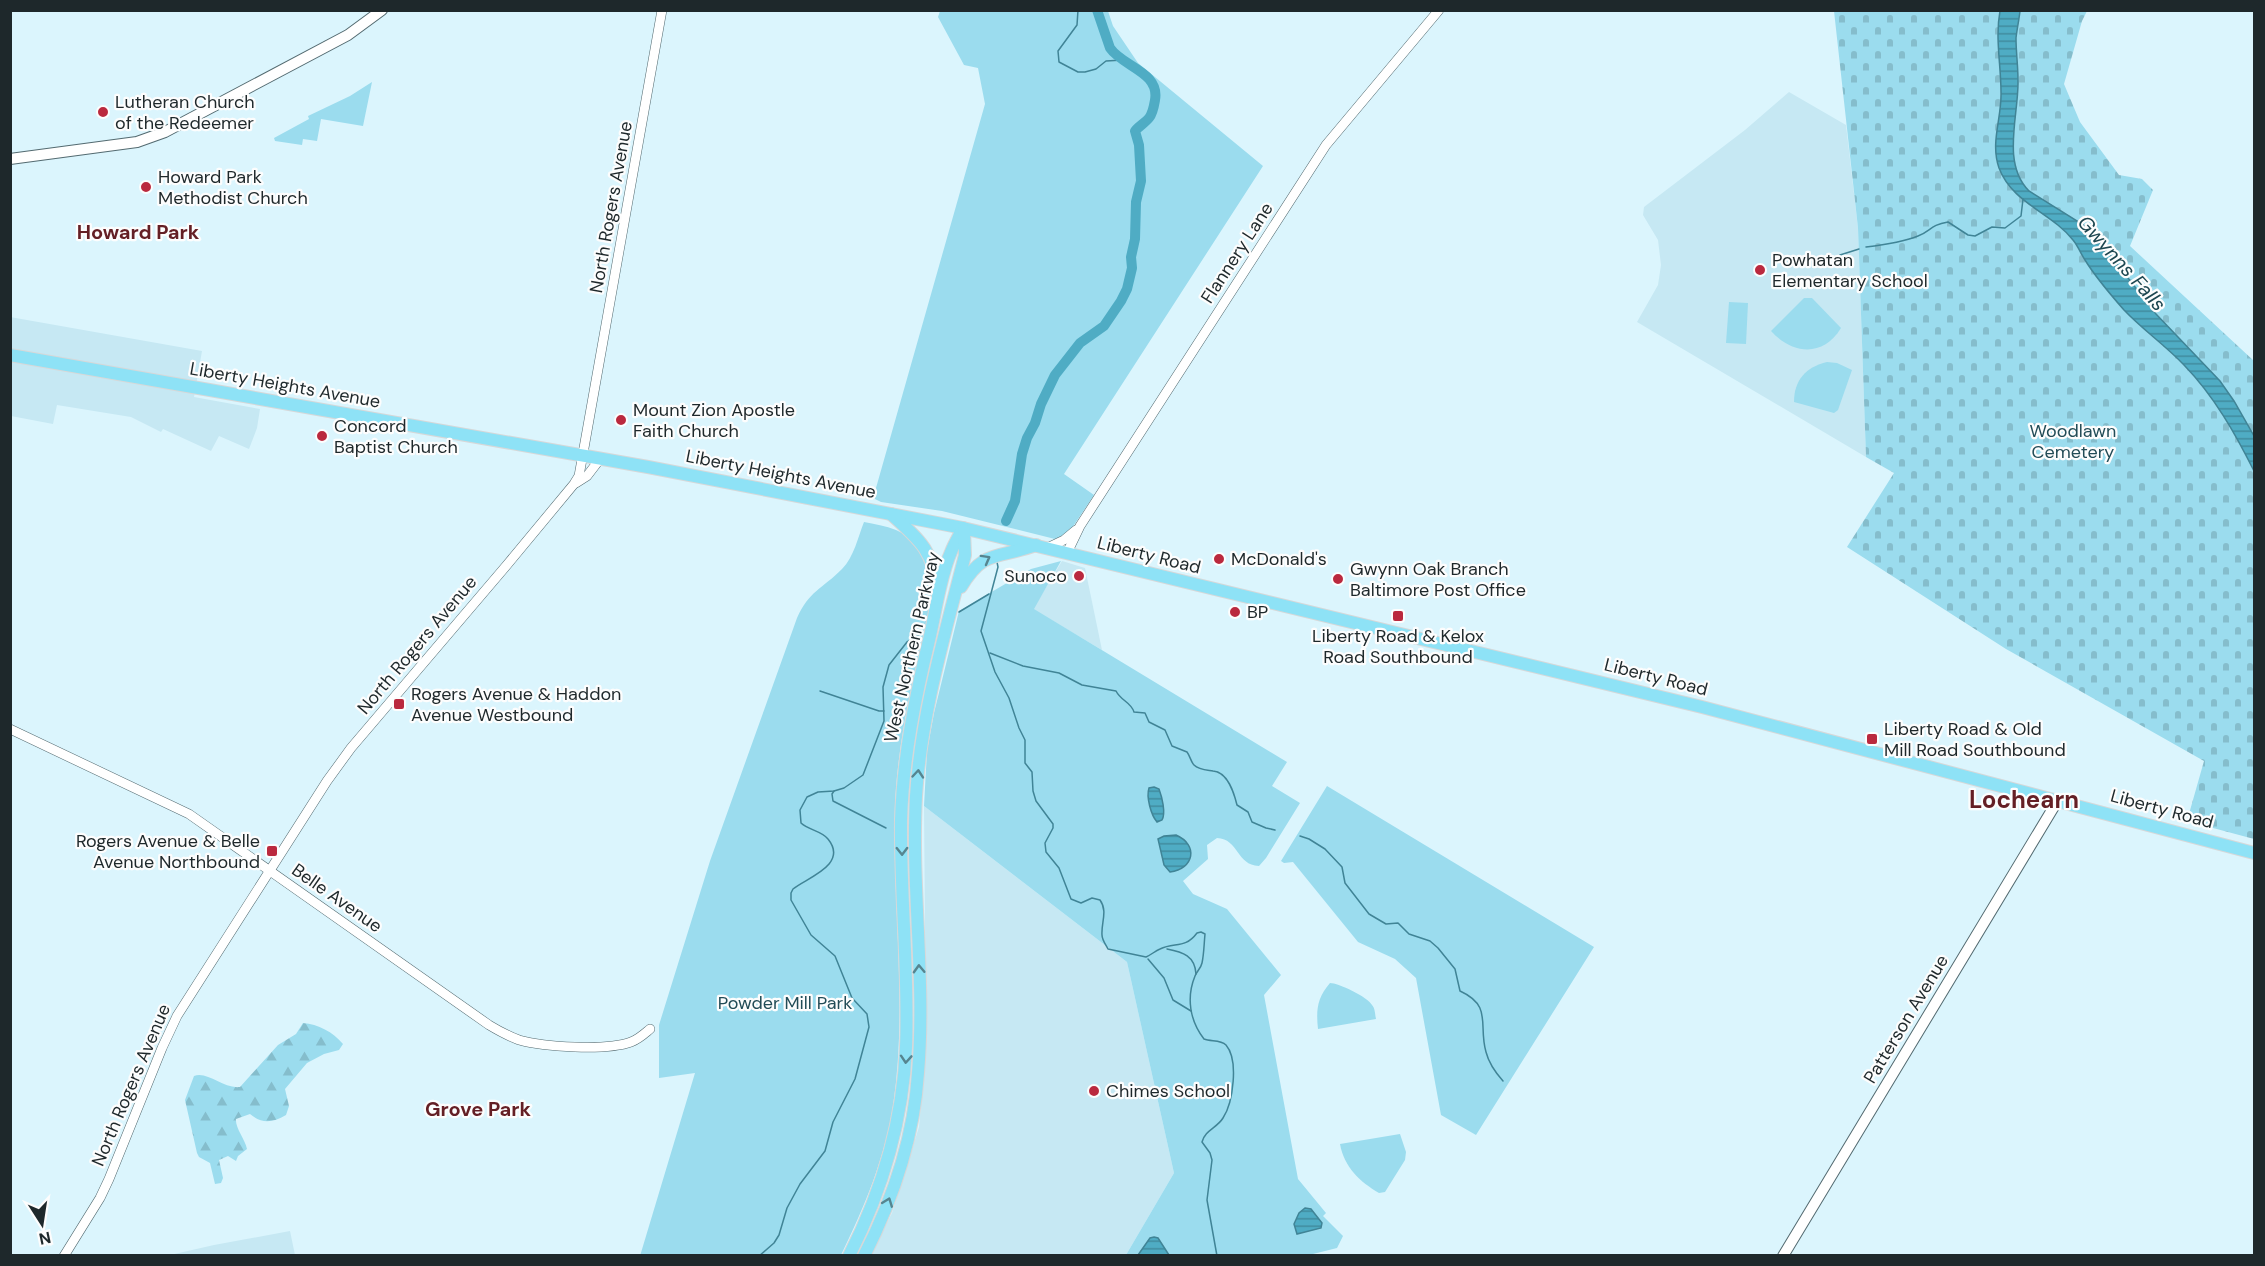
<svg xmlns="http://www.w3.org/2000/svg" width="2265" height="1266" viewBox="0 0 2265 1266" font-family="'DM Sans',sans-serif">
<defs>
<pattern id="forest-firs" width="22" height="20" patternUnits="userSpaceOnUse" patternTransform="scale(1.5)"><rect width="22" height="20" fill="#9bdcee"/><path d="M5 1l3.5 6h-7zM16 11l3.5 6h-7z" fill="#85bdcc"/></pattern>
<pattern id="cemetery-stones" width="16" height="16" patternUnits="userSpaceOnUse" patternTransform="scale(1.5)"><rect width="16" height="16" fill="#9bdcee"/><path d="M2 7V4a2 2 0 0 1 4 0v3zM10 15v-3a2 2 0 0 1 4 0v3z" fill="#85bdcc"/></pattern>
<pattern id="water-rules" width="6" height="5" patternUnits="userSpaceOnUse" patternTransform="scale(1.5)"><rect width="6" height="5" fill="#4facc4"/><path d="M0 2.5h6" fill="none" stroke="#418c9f"/></pattern>
</defs>
<rect width="100%" height="100%" fill="#dbf5fd"/>
<g fill="#c6e8f3">
<path d="M1789 92 1846 125 1858 228 1866 457 1637 322 1658 285 1661 265 1658 240 1643 215 1644 207 1745 130Z"/>
<path d="M10 317 202 351 194 397 260 409 257 428 249 449 219 436 211 451 163 429 161 432 131 417 57 405 53 424 11 416Z"/>
<path d="M1062 561 1085 568 1102 650 1033 609Z"/>
<path d="M924 806 1127 962 1174 1173 1126 1255 870 1256 892 1213 919 1127 926 1045Z"/>
<path d="M290 1231 295 1255H170L214 1245Z"/>
</g>
<g fill="#9bdcee">
<path d="M940 11H1108L1113 26 1138 63 1263 166 1064 474 1094 495 1068 534 1055 539 942 511 881 502 875 499 874 495 985 104 978 68 964 65 938 17Z"/>
<path d="M372 82 363 126 321 119 317 141 303 139 302 145 275 141 274 138 309 119 308 116 350 96Z"/>
<path d="M1804 298H1812L1841 328C1823 358 1792 354 1771 331Z"/>
<path d="M1729 302 1748 303 1746 344 1726 343Z"/>
<path d="M1827 362 1837 363 1852 370 1838 410 1834 413 1794 402C1794 380 1806 367 1827 362Z"/>
<path d="M864 522C874 524 886 526 896 530 924 542 933 577 931 604 915 671 898 736 895 805 892 905 908 1006 893 1106 885 1158 864 1208 841 1255L640 1256 695 1073 659 1078V1025L710 861 797 618C809 591 822 589 842 569 854 557 858 537 864 522Z"/>
<path d="M1061 561 1034 609 1287 762 1272 786 1300 803 1266 858 1259 866C1236 865 1239 839 1217 838L1207 845 1208 859 1183 881 1193 894 1227 909 1281 975 1264 995 1298 1179 1326 1213 1323 1216 1343 1236 1337 1248 1305 1256 1126 1255 1174 1173 1127 962 924 806 927 751 934 713 959 611 1031 569Z"/>
<path d="M1327 786 1594 947 1476 1135 1441 1115 1416 978 1395 959 1358 942 1293 862 1284 863 1281 861Z"/>
<path d="M1330 983C1338 983 1368 997 1372 1005 1375 1008 1375 1014 1376 1019L1318 1029C1316 1010 1317 998 1330 983Z"/>
<path d="M1400 1134 1406 1152 1405 1160 1385 1192 1379 1193C1360 1182 1344 1167 1340 1144Z"/>
</g>
<path fill="url(#forest-firs)" d="M303 1023C318 1024 333 1032 343 1044L339 1050 324 1054 307 1063 285 1089 289 1106 286 1115C272 1123 262 1124 250 1114L236 1119C235 1128 245 1139 247 1149L238 1156 236 1161 228 1156 219 1160 223 1178 221 1183 215 1184 210 1163 199 1157 197 1153 185 1100 194 1076C208 1071 223 1089 240 1087L278 1045 296 1034Z"/>
<path fill="url(#cemetery-stones)" d="M1834 11H2087L2082 21 2064 84 2080 122 2119 175 2142 179 2153 190 2130 246 2254 361V839L2187 821 2204 761 2006 649 1847 547 1894 473 1866 457 1858 228Z"/>
<g fill="url(#water-rules)" stroke="#408496" stroke-width="1.5">
<path d="M2000 11H2020C2019 20 2017 29 2016 38 2016 52 2018 66 2018 80 2019 115 2001 163 2029 191L2090 229 2156 314 2220 381 2234 401 2254 436V471C2235 433 2214 396 2184 365 2165 345 2143 330 2124 310 2110 294 2096 278 2085 260 2081 254 2078 246 2073 240 2052 213 2012 203 1999 168 1990 142 2002 118 2001 92 2001 65 1995 38 2000 11Z"/>
<path d="M1154 787 1159 789C1162 797 1166 813 1162 820L1157 822C1151 815 1146 797 1149 788Z"/>
<path d="M1176 835C1199 845 1194 869 1170 872L1164 865 1158 839 1164 836Z"/>
<path d="M1305 1208 1311 1209 1322 1223 1321 1228 1297 1234 1294 1224 1299 1213Z"/>
<path d="M1154 1237 1158 1238 1169 1255H1138L1150 1238Z"/>
</g>
<g fill="none" stroke-linecap="round" stroke-linejoin="round">
<g stroke="#408496" stroke-width="1.5">
<path d="M1078 10 1077 25 1058 51 1059 62 1078 72H1085L1096 69 1106 61 1123 60"/>
<path d="M1866 247C1883 245 1903 242 1918 236 1931 231 1930 225 1948 222L1968 235 1975 236 1992 227 2005 228 2021 216 2023 199"/>
<path d="M1840 255 1859 249"/>
<path d="M997 562 998 567 981 631 995 672 1009 698 1019 728 1025 740V763L1032 772 1033 791 1036 801 1053 824V828L1045 843 1046 852 1059 868 1071 899 1081 903 1092 898 1100 900C1108 911 1101 923 1102 935 1102 940 1106 945 1108 949L1146 957C1151 955 1155 951 1160 949 1175 942 1185 949 1197 933L1201 932 1205 934C1204 944 1204 954 1202 963 1201 968 1197 971 1195 976 1186 998 1190 1021 1204 1039 1211 1042 1220 1039 1226 1045 1239 1060 1233 1103 1223 1118 1217 1128 1205 1130 1202 1142L1210 1153 1212 1160 1207 1200 1217 1256"/>
<path d="M959 612 989 594"/>
<path d="M990 653 1023 666 1059 673 1082 685 1116 691C1121 701 1131 702 1134 712L1145 713 1149 722 1165 730 1172 746 1187 752C1190 756 1191 762 1194 765 1199 770 1207 770 1213 771 1228 772 1234 793 1237 805L1248 812 1252 822 1266 828 1275 830"/>
<path d="M820 691 879 711H884"/>
<path d="M834 791 832 794 833 801 886 828"/>
<path d="M1300 836 1309 839 1325 849 1342 867 1345 883 1369 914 1386 924 1398 923 1409 934 1430 941 1438 948 1455 969 1460 991C1493 1006 1478 1025 1486 1052 1489 1064 1495 1072 1503 1081"/>
<path d="M1167 949C1183 952 1195 956 1196 974"/>
<path d="M1148 959 1164 978 1173 1000 1191 1011"/>
<path d="M759 1256 774 1243 779 1235 787 1208 800 1184 825 1151 833 1122 855 1079 869 1027 867 1014 852 998 835 956 811 935 791 900V893L793 889C806 878 849 865 828 839 822 831 808 830 801 823L800 810 807 797 818 792 834 791 844 788 863 775 884 721 883 687 889 665 907 642 920 634"/>
</g>
<path stroke="#4facc4" stroke-width="10" d="M1006 521 1015 501 1022 454 1027 438 1035 423 1041 404 1055 375 1080 343 1104 326 1121 301 1127 289 1132 268 1131 257 1135 239 1136 202 1141 181 1139 145 1135 131C1139 126 1145 123 1149 118 1153 113 1154 106 1155 100 1160 72 1123 67 1110 48L1097 10"/>
<g stroke="#536a70" stroke-width="10">
<g id="tertiary">
<path d="M576 483 587 476 600 459"/>
<path d="M1047 548 1064 540 1076 530"/>
<path d="M1067 553 1080 526 1326 145 1439 10"/>
<path d="M10 729 189 814 489 1025C499 1031 508 1036 519 1040 544 1047 606 1051 631 1042 639 1039 644 1034 650 1029"/>
<path d="M64 1256 100 1198 109 1179 162 1048 177 1016 327 781 351 748 506 566 574 484 579 476 662 10"/>
</g>
</g>
<g stroke="#536a70" stroke-width="12">
<g id="secondary">
<path d="M10 159 137 142 165 132 348 35 382 10"/>
<path d="M1783 1256 2058 800"/>
</g>
</g>
<g stroke="#d6d8d9" stroke-width="14">
<g id="primary">
<path d="M10 355 648 467 963 528 1702 707 2254 853"/>
<path d="M891 514C919 539 935 552 937 591"/>
<path d="M961 587C984 548 999 559 1036 545"/>
<path d="M849 1256C882 1191 903 1120 906 1047 909 971 900 895 901 820 903 757 915 697 930 636 936 610 940 577 951 552 954 544 959 536 963 528"/>
<path d="M864 1256C893 1199 914 1137 918 1073 926 981 911 888 916 796 921 714 945 634 965 555L964 530"/>
</g>
</g>
<use href="#tertiary" stroke="#fff" stroke-width="9"/>
<use href="#secondary" stroke="#fff" stroke-width="10"/>
<use href="#primary" stroke="#8ee2f6" stroke-width="12"/>
</g>
<defs><path id="oneway-chevron" d="M-2-3.5L2.5 0L-2 3.5" fill="none" stroke-width="1.6" stroke-linecap="round" stroke-linejoin="round" transform="scale(1.5)"/></defs>
<g stroke="#568590">
<use href="#oneway-chevron" transform="translate(986 559) rotate(-29)"/>
<use href="#oneway-chevron" transform="translate(918 774) rotate(-85)"/>
<use href="#oneway-chevron" transform="translate(902 851) rotate(89)"/>
<use href="#oneway-chevron" transform="translate(919 969) rotate(-92)"/>
<use href="#oneway-chevron" transform="translate(906 1059) rotate(94)"/>
<use href="#oneway-chevron" transform="translate(888 1202) rotate(-69)"/>
</g>
<g fill="#ba293e" stroke="#fdfdfd" stroke-width="2">
<circle cx="103" cy="112" r="6"/>
<circle cx="146" cy="187" r="6"/>
<circle cx="1760" cy="270" r="6"/>
<circle cx="621" cy="420" r="6"/>
<circle cx="322" cy="436" r="6"/>
<circle cx="1219" cy="559" r="6"/>
<circle cx="1079" cy="576" r="6"/>
<circle cx="1338" cy="579" r="6"/>
<circle cx="1235" cy="612" r="6"/>
<rect x="1392" y="610" width="12" height="12" rx="3"/>
<rect x="393" y="698" width="12" height="12" rx="3"/>
<rect x="1866" y="733" width="12" height="12" rx="3"/>
<rect x="266" y="845" width="12" height="12" rx="3"/>
<circle cx="1094" cy="1091" r="6"/>
</g>
<g text-anchor="middle" stroke-width="4.5" stroke-linejoin="round" paint-order="stroke">
<g font-size="18" fill="#1e282b" stroke="#fdfdfd" text-anchor="start">
<text x="115" y="108">Lutheran Church<tspan x="115" dy="21">of the Redeemer</tspan></text>
<text x="158" y="183">Howard Park<tspan x="158" dy="21">Methodist Church</tspan></text>
<text x="1772" y="266">Powhatan<tspan x="1772" dy="21">Elementary School</tspan></text>
<text x="633" y="416">Mount Zion Apostle<tspan x="633" dy="21">Faith Church</tspan></text>
<text x="334" y="432">Concord<tspan x="334" dy="21">Baptist Church</tspan></text>
<text x="1231" y="565">McDonald's</text>
<text x="1350" y="575">Gwynn Oak Branch<tspan x="1350" dy="21">Baltimore Post Office</tspan></text>
<text x="1067" y="582" text-anchor="end">Sunoco</text>
<text x="1247" y="618">BP</text>
<text x="1398" y="642" text-anchor="middle">Liberty Road &amp; Kelox<tspan x="1398" dy="21">Road Southbound</tspan></text>
<text x="411" y="700">Rogers Avenue &amp; Haddon<tspan x="411" dy="21">Avenue Westbound</tspan></text>
<text x="1884" y="735">Liberty Road &amp; Old<tspan x="1884" dy="21">Mill Road Southbound</tspan></text>
<text x="260" y="847" text-anchor="end">Rogers Avenue &amp; Belle<tspan x="260" dy="21">Avenue Northbound</tspan></text>
<text x="1106" y="1097">Chimes School</text>
</g>
<g font-size="18" fill="#1e282b" stroke="#fdfdfd">
<text transform="translate(611 207) rotate(-80)" y="6">North Rogers Avenue</text>
<text transform="translate(1237 253) rotate(-57)" y="6">Flannery Lane</text>
<text transform="translate(285 385) rotate(10)" y="6">Liberty Heights Avenue</text>
<text transform="translate(781 474) rotate(11)" y="6">Liberty Heights Avenue</text>
<text transform="translate(1149 555) rotate(14)" y="6">Liberty Road</text>
<text transform="translate(417 645) rotate(-50)" y="6">North Rogers Avenue</text>
<text transform="translate(912 647) rotate(-77)" y="6">West Northern Parkway</text>
<text transform="translate(1656 677) rotate(14)" y="6">Liberty Road</text>
<text transform="translate(2162 809) rotate(15)" y="6">Liberty Road</text>
<text transform="translate(337 898) rotate(35)" y="6">Belle Avenue</text>
<text transform="translate(1906 1019) rotate(-59)" y="6">Patterson Avenue</text>
<text transform="translate(131 1085) rotate(-67)" y="6">North Rogers Avenue</text>
</g>
<g font-size="18" fill="#224c57" stroke="#fdfdfd">
<text x="2073" y="437">Woodlawn<tspan x="2073" dy="21">Cemetery</tspan></text>
<text x="785" y="1009">Powder Mill Park</text>
</g>
<g font-size="20" font-weight="bold" fill="#641f25" stroke="#fdfdfd">
<text x="138" y="239">Howard Park</text>
<text x="478" y="1116">Grove Park</text>
</g>
<g font-size="20" font-style="italic" fill="#1d4751" stroke="#fdfdfd">
<text transform="translate(2122 263) rotate(48)" y="7">Gwynns Falls</text>
</g>
<g font-size="24" font-weight="bold" fill="#641f25" stroke="#fdfdfd">
<text x="2024" y="808">Lochearn</text>
</g>
</g>
<rect width="2265" height="1266" fill="none" stroke="#1e282b" stroke-width="24"/>
<g transform="translate(42 1224) rotate(168)" stroke="#fdfdfd" stroke-width="4.5" paint-order="stroke">
<path d="M0-4.5L10 22L0 15L-10 22Z" fill="#1e282b"/>
<text y="-9" font-size="16" font-weight="bold" text-anchor="middle" fill="#1e282b">N</text>
</g>
</svg>
